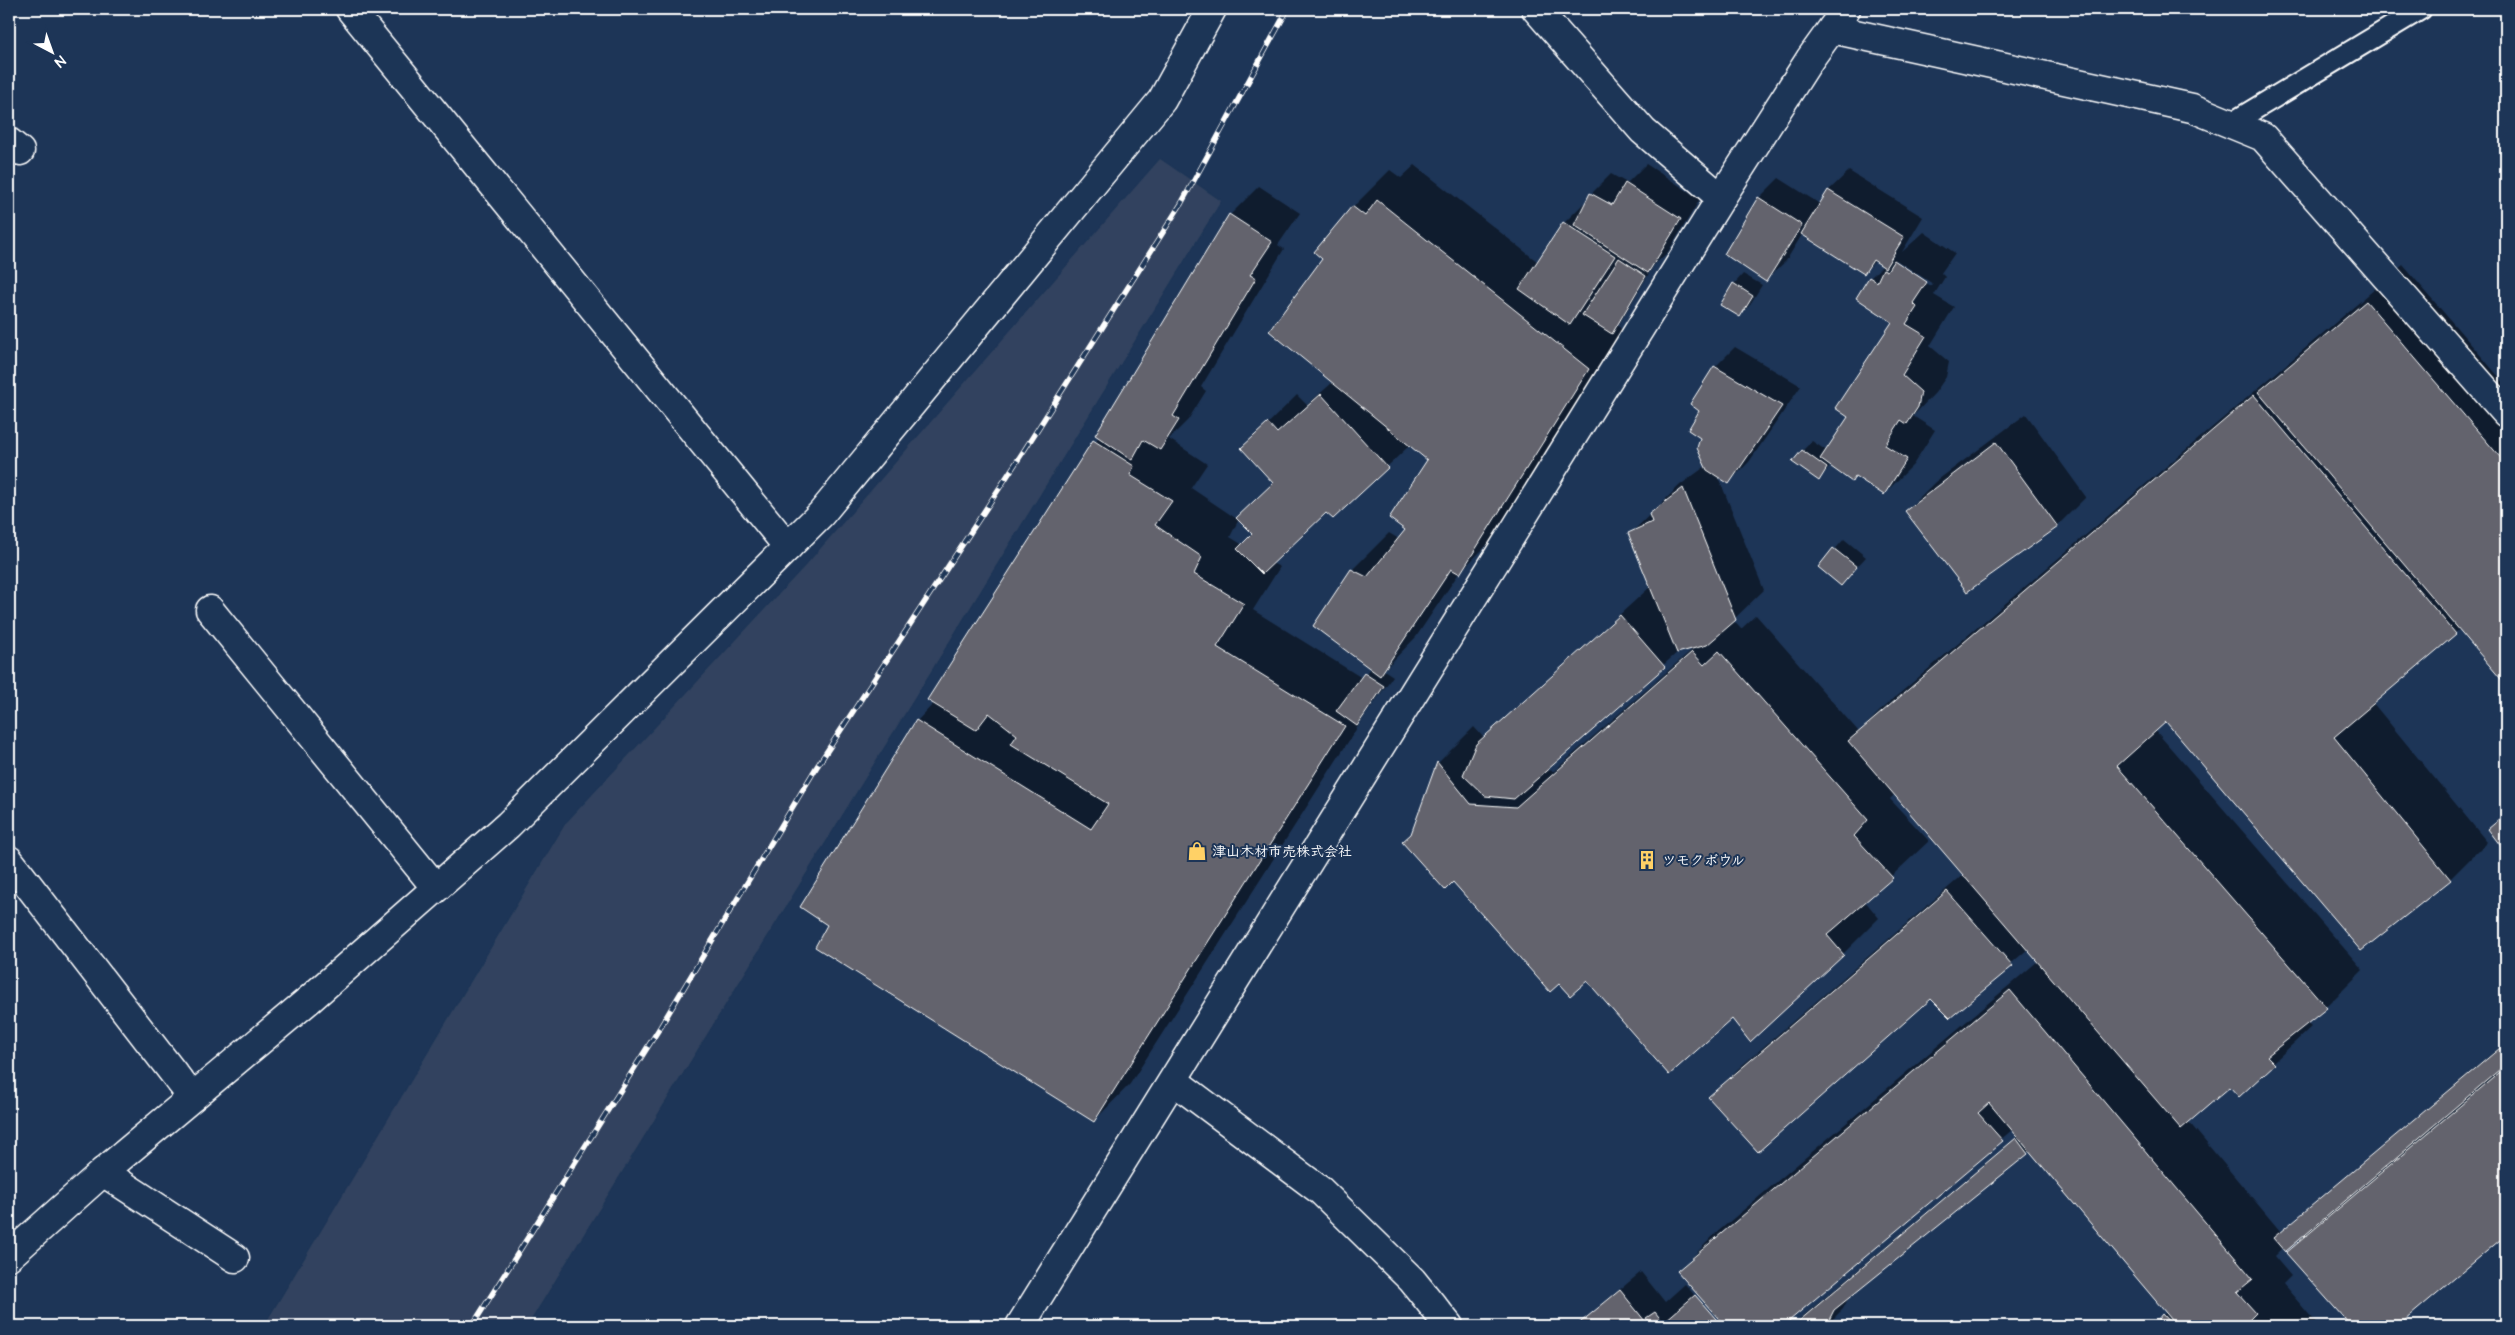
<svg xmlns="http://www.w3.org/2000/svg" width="2515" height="1335" viewBox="0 0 2515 1335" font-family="'Architects Daughter','Klee One',sans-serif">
<rect width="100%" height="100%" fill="#1d3557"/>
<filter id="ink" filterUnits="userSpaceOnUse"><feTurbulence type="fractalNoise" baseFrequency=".02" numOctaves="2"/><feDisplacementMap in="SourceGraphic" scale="10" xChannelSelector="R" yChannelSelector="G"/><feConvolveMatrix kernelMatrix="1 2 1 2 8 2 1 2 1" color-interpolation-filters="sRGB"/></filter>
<g filter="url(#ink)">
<path fill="#32435e" d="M1160 159 1221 201 527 1326H264L566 823 807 564Z"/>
<g fill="#0007" fill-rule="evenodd">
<path d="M1646 164 1700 199 1668 252 1654 265 1618 326 1625 332 1496 536 1459 573 1416 637 1384 670 1393 676 1364 717 1130 1084 1094 1121 829 925 917 721 934 703 929 700 1099 436 1230 215 1259 186 1300 213 1278 245 1284 249 1201 387 1206 391 1188 420 1169 439 1207 464 1191 488 1237 519 1274 482 1243 448 1297 395 1307 405 1333 382 1324 259 1353 207 1390 170 1401 178 1415 165 1538 262 1564 223 1584 203 1586 204 1591 194 1611 174 1627 183ZM1410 445 1428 459 1407 529 1399 539 1389 533 1352 570 1371 667 1362 678 1253 610 1280 567 1272 563 1326 512 1333 518ZM1239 519 1254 534 1243 545 1230 537Z"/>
<path d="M1849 171 1923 217 1902 252 1924 232 1955 253 1941 273 1945 277 1934 295 1954 307 1930 346 1949 362 1946 377 1935 393 1913 416 1935 430 1913 465 1884 494 1857 476 1852 480 1831 466 1818 480 1802 451 1812 441 1827 451 1850 416 1893 322 1870 278 1883 265 1876 260 1864 273 1803 233 1786 261 1766 280 1759 198 1779 178 1820 204 1829 190ZM1896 260 1933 284 1931 286 1895 262Z"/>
<path d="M2403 265 2506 385V683L2460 629 2373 703 2487 842 2450 879 2361 950 2166 720 2155 730 2363 970 2326 1007 2306 1022 2311 1027 2239 1095 2230 1085 2188 1121 2281 1232 2506 1042V1234L2396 1326H2353L2288 1253 2304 1236 2303 1235 2283 1247 2274 1256 2291 1276 2283 1284 2319 1326H2160V1319L2166 1312 2030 1150 1850 1295 1843 1309 1826 1326H1791L2018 1136 2012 1130 1781 1326H1724L1679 1271 1715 1234 2038 961 2028 949 1950 1016 1931 998 1710 1097 1739 1068 1964 874 1895 794 1890 799 1929 841 1865 901 1879 918 1843 954 1732 1018 1587 979 1413 833 1438 763 1474 727 1484 738 1650 587 1653 591 1630 534 1680 485 1706 466 1702 438 1701 410 1715 367 1735 347 1801 386 1749 462 1729 482 1718 476 1764 590 1733 620 1741 629 1756 615 1859 732 1886 705ZM1695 647 1554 771 1546 770 1679 651Z"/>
<path d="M1743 274 1762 285 1749 306 1740 315 1734 284Z"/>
<path d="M2026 414 2086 497 2057 526 1906 511 1935 482Z"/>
<path d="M1844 539 1866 557 1841 584 1820 567Z"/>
<path d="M2506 812V851L2490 829Z"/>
<path d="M1641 1272 1665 1302 1685 1284 1720 1326H1576Z"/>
<path d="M583 1323 589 1326H579Z"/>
</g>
<g fill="#63646d" stroke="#fff">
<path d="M1625 183 1681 219 1648 273 1574 225 1590 193 1612 205Z"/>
<path d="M1828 190 1904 237 1885 268 1873 260 1864 274 1801 234Z"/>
<path d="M1758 197 1802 225 1766 282 1724 254Z"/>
<path d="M1377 200 1589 369 1460 574 1451 569 1380 676 1313 626 1351 569 1367 577 1405 530 1389 518 1427 460 1269 331 1322 259 1314 252 1352 206 1365 216Z"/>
<path d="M1229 214 1272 242 1250 275 1256 278 1173 416 1179 420 1160 450 1143 440 1132 460 1095 435Z"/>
<path d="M1563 222 1615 256 1570 325 1519 289Z"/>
<path d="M1619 258 1646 276 1612 334 1582 315Z"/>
<path d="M1894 260 1927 282 1913 303 1917 307 1906 324 1926 336 1902 375 1921 392 1918 407 1907 424 1901 420 1885 445 1907 459 1884 495 1855 476 1852 482 1820 459 1848 417 1835 408 1892 322 1856 298 1869 277 1877 282 1883 269 1887 271Z"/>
<path d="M1733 283 1753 296 1740 317 1720 305Z"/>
<path d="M2366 301 2506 464V685L2258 392Z"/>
<path d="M1714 366 1782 406 1729 484 1707 470 1697 448 1700 438 1688 430 1699 411 1690 404Z"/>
<path d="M1321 394 1388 468 1333 519 1326 513 1262 574 1237 549 1252 534 1236 518 1273 483 1241 448 1268 423 1277 433Z"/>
<path d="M2254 395 2456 634 2334 737 2451 880 2361 951 2166 722 2117 766 2327 1008 2267 1056 2275 1064 2239 1097 2230 1087 2181 1129 1848 741Z"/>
<path d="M1093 440 1134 466 1130 475 1172 501 1155 525 1202 557 1194 574 1244 604 1217 647 1345 726 1094 1122 815 947 827 925 800 907 916 720 1091 829 1108 804 1011 744 1017 735 989 713 976 730 927 700Z"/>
<path d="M1996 442 2058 527 1967 592 1905 511Z"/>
<path d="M1802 450 1827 468 1819 481 1792 462Z"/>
<path d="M1683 488 1736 620 1707 645 1677 653 1628 533 1652 522 1649 514Z"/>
<path d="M1833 548 1857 567 1841 586 1818 567Z"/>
<path d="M1620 615 1665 667 1514 799 1485 796 1463 775 1476 744Z"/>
<path d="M1719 651 1868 820 1854 836 1893 878 1827 935 1844 955 1750 1042 1732 1019 1669 1075 1587 981 1570 996 1559 984 1550 992 1453 882 1445 890 1402 842 1411 834 1437 762 1471 804 1516 807 1692 652 1704 665Z"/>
<path d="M1364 673 1384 686 1357 726 1336 711Z"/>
<path d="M2506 814V853L2488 829Z"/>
<path d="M1947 891 2013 966 1950 1018 1931 999 1758 1152 1708 1097Z"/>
<path d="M2010 990 2253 1279 2237 1292 2256 1313 2248 1321 2252 1326H2177L1989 1103 1978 1113 2003 1141 1783 1326H1725L1677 1271Z"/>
<path d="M2506 1043V1064L2285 1252 2273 1238Z"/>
<path d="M2506 1067V1235L2398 1326H2351L2286 1253Z"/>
<path d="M2016 1138 2028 1154 1834 1310 1826 1326H1793Z"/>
<path d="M1620 1290 1649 1326H1576Z"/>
<path d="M1695 1295 1722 1326H1668L1665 1321Z"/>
<path d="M1655 1312 1666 1326H1652L1646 1318Z"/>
<path d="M2162 1314 2173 1326H2159L2158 1319Z"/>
</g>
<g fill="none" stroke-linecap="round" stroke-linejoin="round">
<g stroke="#fff" stroke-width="24">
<path id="lane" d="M2230 124 2421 9"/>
</g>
<g stroke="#fff" stroke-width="31">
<g id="street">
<path d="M350 9 788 547"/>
<path d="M1536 9 1643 131 1721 198"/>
<path d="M1832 29 2192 108 2263 137 2506 413"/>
<path d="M9 142 20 151"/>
<path d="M210 610 436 888"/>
<path d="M9 860 192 1097"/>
<path d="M1174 1081 1321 1191 1412 1280 1449 1326"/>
<path d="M103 1172 235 1258"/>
<path d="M9 1256 103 1172 310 999 508 825 821 514 1162 100 1212 9"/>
<path d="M1020 1326 1721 198 1810 59 1846 9"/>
</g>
</g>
<use href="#lane" stroke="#1d3557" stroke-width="20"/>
<use href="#street" stroke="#1d3557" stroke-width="28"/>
<g stroke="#fff" stroke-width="5.5">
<path id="rail" d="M472 1326 659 1029 816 768 1025 449 1181 204 1288 9"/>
</g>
<use href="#rail" stroke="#1d3557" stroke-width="4" stroke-dasharray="11" stroke-linecap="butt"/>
</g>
</g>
<defs>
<g id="shop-bare" transform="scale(1.5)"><path d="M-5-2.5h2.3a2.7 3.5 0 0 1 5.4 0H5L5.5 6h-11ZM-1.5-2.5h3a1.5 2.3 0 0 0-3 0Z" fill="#ffd166" stroke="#1d3557" stroke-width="2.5" paint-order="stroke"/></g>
<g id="building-bare" transform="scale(1.5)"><path d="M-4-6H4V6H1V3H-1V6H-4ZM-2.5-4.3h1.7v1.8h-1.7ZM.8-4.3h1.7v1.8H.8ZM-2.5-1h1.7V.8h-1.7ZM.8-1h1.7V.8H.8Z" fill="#ffd166" stroke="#1d3557" stroke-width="2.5" paint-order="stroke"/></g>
</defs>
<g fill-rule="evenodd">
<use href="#shop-bare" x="1197" y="851"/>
<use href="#building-bare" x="1647" y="860"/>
</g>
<g text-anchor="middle" stroke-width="4" stroke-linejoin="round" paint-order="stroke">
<g font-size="14" font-weight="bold" fill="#fff" stroke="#1d3557" text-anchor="start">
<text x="1212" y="856">津山木材市売株式会社</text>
<text x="1662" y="865">ツモクボウル</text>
</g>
</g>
<rect width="2515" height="1335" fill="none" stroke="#1d3557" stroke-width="30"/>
<rect x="15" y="15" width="2485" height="1305" fill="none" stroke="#fff" stroke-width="2" filter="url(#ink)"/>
<g transform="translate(52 52) rotate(139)" stroke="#1d3557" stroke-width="4" paint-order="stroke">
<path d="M0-4L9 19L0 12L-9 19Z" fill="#ffffff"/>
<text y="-8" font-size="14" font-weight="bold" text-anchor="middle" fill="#ffffff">N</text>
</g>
</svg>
